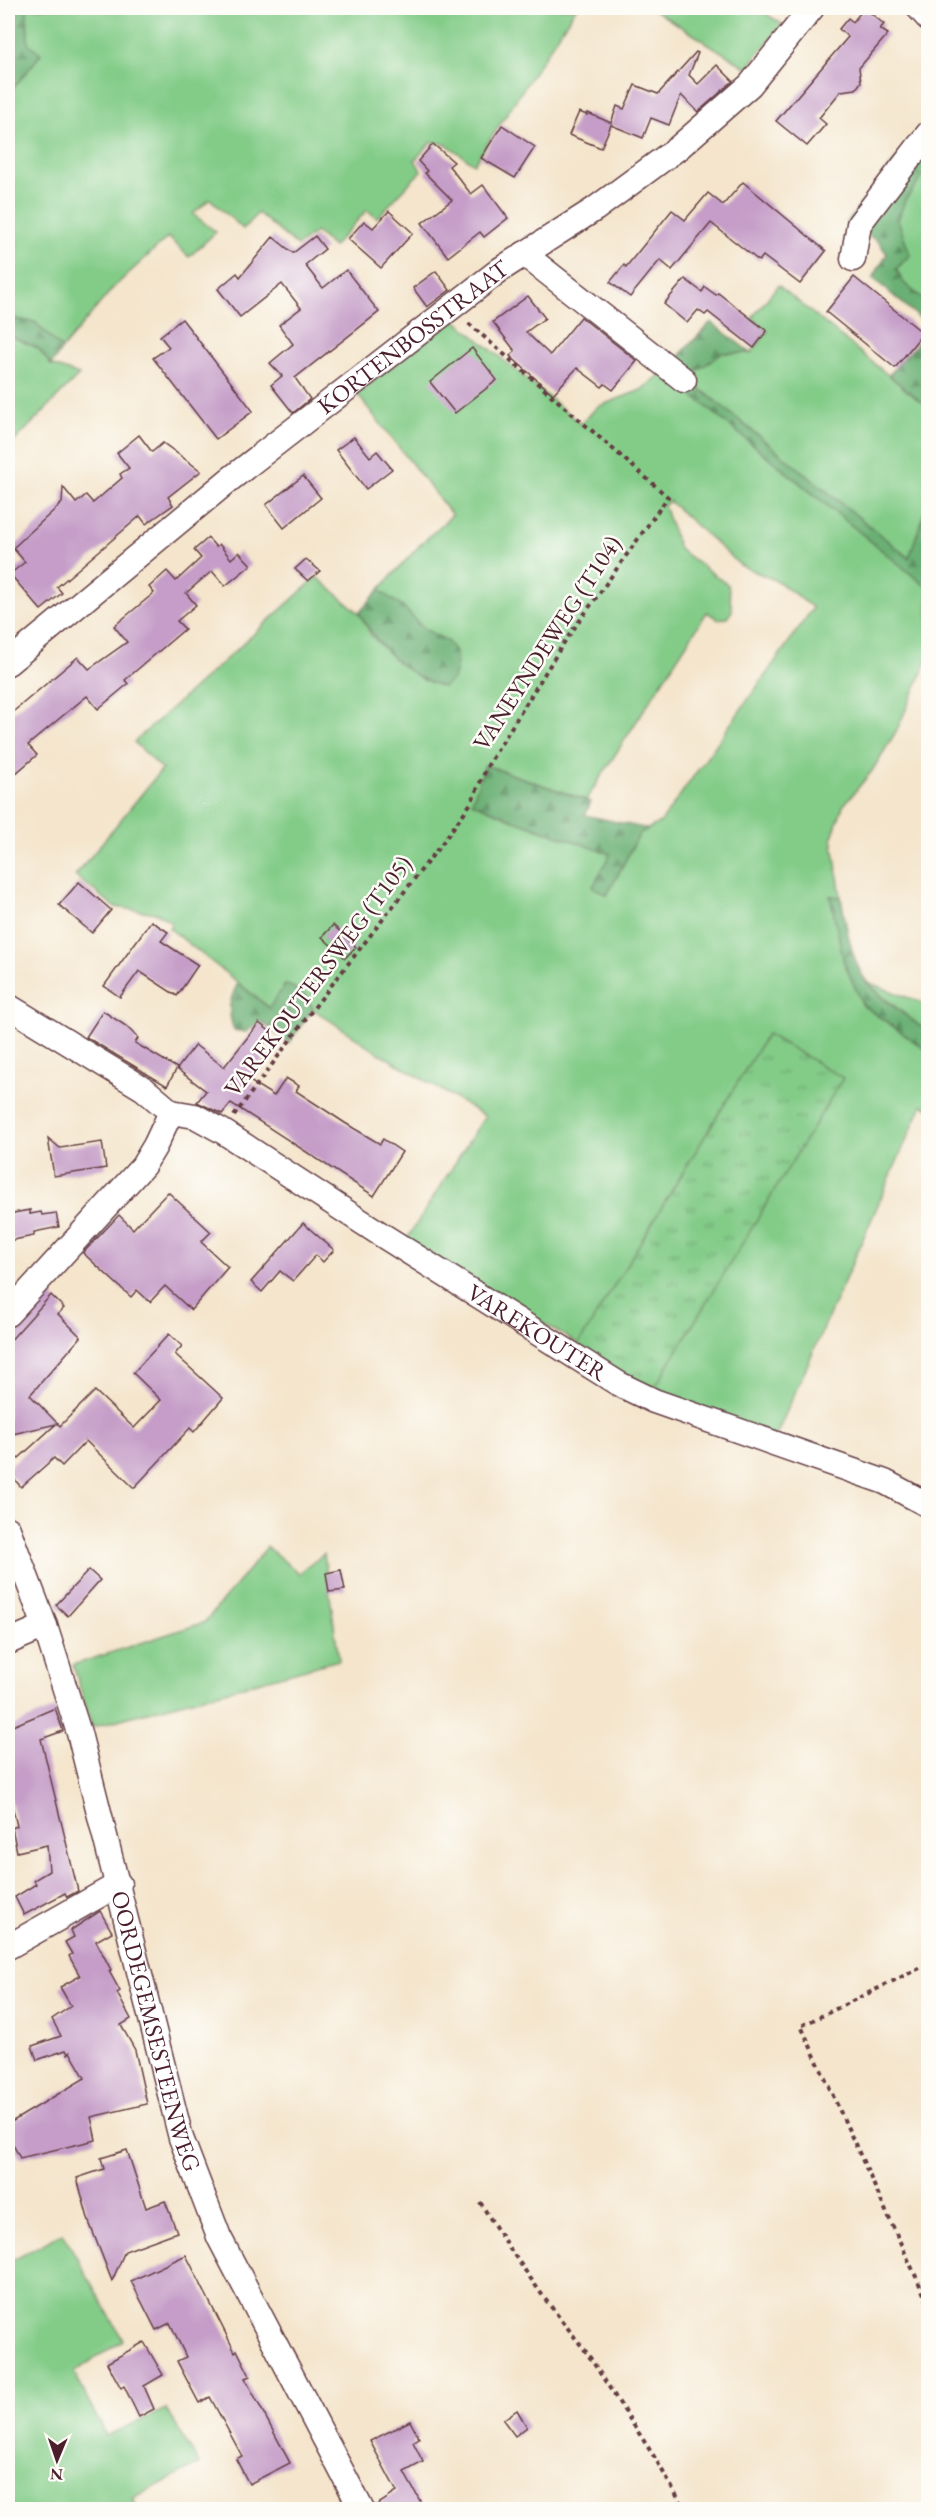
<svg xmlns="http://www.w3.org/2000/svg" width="936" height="2517" viewBox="0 0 936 2517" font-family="'EB Garamond',serif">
<defs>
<pattern id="forest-firs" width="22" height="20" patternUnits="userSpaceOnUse" patternTransform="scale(1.5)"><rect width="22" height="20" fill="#6ab074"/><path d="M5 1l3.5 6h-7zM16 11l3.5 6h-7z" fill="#598f5f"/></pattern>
<pattern id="park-tufts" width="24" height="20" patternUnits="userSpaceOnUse" patternTransform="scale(1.5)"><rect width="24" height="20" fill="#83cc88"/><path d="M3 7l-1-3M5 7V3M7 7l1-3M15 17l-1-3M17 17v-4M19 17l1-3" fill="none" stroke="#6da56f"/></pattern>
</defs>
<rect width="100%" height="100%" fill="#fdfcf7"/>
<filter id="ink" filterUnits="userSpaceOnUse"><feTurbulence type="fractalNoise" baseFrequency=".0167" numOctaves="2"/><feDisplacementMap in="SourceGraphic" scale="12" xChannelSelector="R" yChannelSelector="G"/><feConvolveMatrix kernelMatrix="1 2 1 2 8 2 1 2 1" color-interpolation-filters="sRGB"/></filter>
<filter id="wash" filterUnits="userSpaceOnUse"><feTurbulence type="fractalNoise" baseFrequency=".008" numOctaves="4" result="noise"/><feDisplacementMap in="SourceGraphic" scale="24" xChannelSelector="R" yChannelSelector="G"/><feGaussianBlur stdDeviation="1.35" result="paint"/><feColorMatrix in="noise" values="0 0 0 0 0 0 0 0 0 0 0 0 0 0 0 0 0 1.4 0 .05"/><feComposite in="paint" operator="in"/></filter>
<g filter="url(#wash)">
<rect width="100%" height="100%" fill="#f4e5cc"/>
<g fill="#83cc88" stroke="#66765a" stroke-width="1.5" fill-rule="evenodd">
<path d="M27 8H576L474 164 446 144 431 142 415 160 421 171 377 218 367 210 333 247 316 232 297 246 258 213 243 229 210 199 193 214 216 232 189 257 168 237 113 288 62 349 35 322 8 318V105L11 91 41 54 28 43Z"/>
<path d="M651 8H757L782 24 747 68Z"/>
<path d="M928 169V303L904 283 896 269 910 255 898 220 905 200Z"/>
<path d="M778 285 920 401 928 404V501L910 559 687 378 722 353H751L768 331 752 318Z"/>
<path d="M454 319 581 424 597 407 641 390 664 372 928 588V659L897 730 872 771 843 806 832 837 841 897 830 896 862 1005 928 1051V1108L922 1105 775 1438 675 1401 405 1242 485 1116 377 1052 313 1009 307 997 285 985 270 1008 169 928 172 923 157 913 115 907 75 876 162 769 134 742 317 577 359 613 372 636 398 663 425 681 447 641 424 629 404 608 379 590 419 546 452 515 357 394ZM669 501 740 565 779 582 813 608 661 822 640 833 607 895 593 887 611 854 514 820 472 802 485 765 586 800 707 612 718 619 727 618 732 611 728 585 679 549 664 506Z"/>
<path d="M8 335 38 348 51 365 79 375 8 448Z"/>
<path d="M867 982 928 1005V1032L888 1001Z"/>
<path d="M267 1547 299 1573 324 1554 339 1660 92 1727 73 1665 205 1622Z"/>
<path d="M63 2233 123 2340 74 2372 106 2436 166 2409 199 2464 132 2499 138 2509H8V2263Z"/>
</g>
<g fill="url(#forest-firs)" stroke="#5a6850" stroke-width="1.5">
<path d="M8 8H27L28 43 41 54 11 91 8 105Z"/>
<path d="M928 118V169L905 200 898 220 910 255 896 269 904 283 928 303V325L873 278 887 254 878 241 846 223Z"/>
<path d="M8 318 35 322 62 349 51 365 38 348 8 335Z"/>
<path d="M711 322 751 353H722L687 378 909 558 928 501V588L664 372Z"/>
<path d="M928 332V404L920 401 889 375Z"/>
<path d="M379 590 404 608 424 629 447 641 456 652V669L453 679 443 687C405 676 378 646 359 613Z"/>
<path d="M485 765 591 802 585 815 648 829 640 833 607 895 593 887 610 854 514 820 472 802Z"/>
<path d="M830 896 841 897C845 920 851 959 864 978 875 996 911 1019 928 1032V1051L863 1005 844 963Z"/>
<path d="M238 983 269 1008 285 985C300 988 306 995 313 1009L289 1043 260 1021 246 1032 234 1030C227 1011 229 1000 238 983Z"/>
</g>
<path fill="url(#park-tufts)" stroke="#66765a" stroke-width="1.5" d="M767 1034 843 1078 652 1392 575 1350Z"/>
<g id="blocks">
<g fill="#c59dc8">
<path d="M864 8 884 24 880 29 888 34 859 68 861 82 856 89 841 91 819 118 826 124 807 146 776 121 848 37 839 29 848 18 853 22Z"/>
<path d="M696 52 698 53 689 75 698 84 717 65 733 81 698 112 681 95 669 125 651 118 643 138 611 125 601 148 569 135 579 112 587 115 588 113 611 123 617 106 624 109 635 85 658 94Z"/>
<path d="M502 125 535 147 515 178 481 158Z"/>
<path d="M433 144 454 162 449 166 471 194 483 185 508 218 484 237 480 232 448 257 422 223 452 200 425 173 427 171 418 161Z"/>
<path d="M743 182 826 251 800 284 763 256 759 261 711 223 672 270 660 260 630 297 610 282 624 265 626 267 672 210 685 220 708 193 723 205Z"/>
<path d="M389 211 413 233 381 268 348 239 364 221 373 228Z"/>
<path d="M315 236 325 249 305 265 323 288 346 270 379 312 295 378 310 399 293 413 271 385 282 376 270 363 293 344 279 325 301 308 282 284 240 317 218 289 237 273 240 277 273 237 293 253Z"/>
<path d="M436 271 450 290 427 307 413 288Z"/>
<path d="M854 277 923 333 895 368 826 312Z"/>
<path d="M685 279 702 292 705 287 716 295 718 293 767 331 754 348 708 312 705 315 698 310 687 323 664 304Z"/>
<path d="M528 296 545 318 526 332 550 355 581 317 637 361 613 390 605 384 602 387 577 368 553 394 510 356 515 351 493 322Z"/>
<path d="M182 319 253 411 216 439 153 358 169 347 160 336Z"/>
<path d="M472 348 497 380 455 413 430 382Z"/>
<path d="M139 435 152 452 163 443 201 471 168 497 173 505 146 524 140 516 57 587 62 593 41 610 10 574 25 562 13 548 62 503 63 487 76 503 86 495 93 503 122 478 120 474 129 468 117 453Z"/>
<path d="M354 437 370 457 377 451 392 469 366 489 336 450Z"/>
<path d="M303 476 321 498 284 528 266 505Z"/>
<path d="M208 538 216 547 219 544 231 559 239 552 251 565 225 586 212 571 186 593 196 605 177 621 185 629 125 680 128 684 98 709 87 696 60 718 28 745 37 755 8 780V716L78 657 89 669 127 642 114 626 154 593 149 587 167 571 176 581 201 558 194 550Z"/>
<path d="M306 559 320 571 308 581 295 569Z"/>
<path d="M79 882 111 910 92 933 59 905Z"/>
<path d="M151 921 168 932 161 941 198 965 177 996 139 971 120 997 104 986Z"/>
<path d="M333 925 356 947 345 958 322 937Z"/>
<path d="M103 1011 126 1026 138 1038 135 1043 177 1068 167 1086 86 1037Z"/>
<path d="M259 1023 272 1033 262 1047 269 1052 248 1080 274 1096 286 1078 299 1086 296 1091 345 1123 380 1144 383 1139 402 1152 374 1196 231 1103 222 1114 197 1102 206 1091 177 1069 195 1045 224 1067Z"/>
<path d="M48 1138 60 1148 102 1142 106 1168 54 1176Z"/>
<path d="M168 1192 211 1232 201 1242 228 1267 191 1310 165 1286 150 1302 137 1290 131 1297 83 1253 119 1215 133 1229Z"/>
<path d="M30 1210V1214L41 1212 42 1215 56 1213 59 1227 34 1232V1236L8 1241V1214Z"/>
<path d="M303 1223 334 1250 323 1262 316 1255 293 1281 280 1271 262 1292 251 1282Z"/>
<path d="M51 1295 64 1308 58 1314 81 1337 30 1395 60 1426 95 1391 134 1428 161 1400 133 1373 169 1334 182 1346 175 1354 223 1398 194 1432 190 1428 134 1488 86 1441 62 1466 54 1458 21 1487 8 1472V1468L56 1424 8 1435V1343Z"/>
<path d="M89 1570 100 1580 68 1616 56 1605Z"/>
<path d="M341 1570 345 1590 329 1592 326 1573Z"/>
<path d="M55 1708 63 1731 41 1739 78 1891 67 1897 65 1893 24 1915 15 1897 36 1884 34 1880 49 1871 47 1845 17 1852 12 1828 17 1826 8 1788V1728Z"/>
<path d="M100 1911 112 1932 96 1941 111 1970 109 1971 120 1991 117 1993 131 2019 121 2025 135 2050 147 2104 91 2117 96 2140 20 2158 8 2135V2124L85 2078 70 2052 68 2054 66 2050 37 2060 32 2046 61 2036 52 2019 71 2006 60 1987 80 1976 69 1956 72 1954 65 1942 74 1937 71 1930Z"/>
<path d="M127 2150 146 2208 165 2201 177 2232 125 2251 112 2281 89 2222 77 2178 104 2169 101 2158Z"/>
<path d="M186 2255 235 2352 237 2350 250 2376 245 2378 290 2463 249 2484 236 2459 242 2456 210 2397 199 2403 177 2361 186 2357 170 2323 156 2330 131 2281Z"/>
<path d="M144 2342 163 2375 144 2386 154 2409 139 2417 124 2386 121 2388 107 2363Z"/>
<path d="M517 2410 527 2427 515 2436 503 2420Z"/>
<path d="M410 2421 419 2438 413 2442 423 2462 404 2472 425 2510H376L375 2506 397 2492 370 2441Z"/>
</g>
</g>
</g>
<g filter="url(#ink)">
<use href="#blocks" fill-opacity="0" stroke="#643d43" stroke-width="1.5"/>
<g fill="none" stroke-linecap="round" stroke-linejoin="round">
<g stroke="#643d43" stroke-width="27">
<g id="minor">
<path d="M919 8 928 18"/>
<path d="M524 254 684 380"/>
<path d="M853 259 859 224 928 134"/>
<path id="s1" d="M8 663 229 480 501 269 595 209 678 148 750 85 812 8"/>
<path id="s2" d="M8 1006 144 1089 171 1112 195 1116 222 1131 385 1237 619 1384 654 1401 885 1482 928 1505"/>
<path d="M8 1314 143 1166 155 1146 171 1112"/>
<path id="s3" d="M8 1529 45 1626 79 1733 181 2138 219 2237 362 2510"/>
<path d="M8 1642 45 1626"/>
<path d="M8 1947 119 1884"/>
</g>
</g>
<g stroke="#643d43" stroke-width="4" stroke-dasharray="4.5 4.5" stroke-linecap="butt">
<path d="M234 1116 313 1009 443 842 471 803 488 765 563 644 668 497 467 322"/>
<path d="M928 1964 801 2026 928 2303"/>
<path d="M480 2202 503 2239 545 2299 587 2353 655 2458 685 2510"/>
</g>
<use href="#minor" stroke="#fff" stroke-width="24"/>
</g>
</g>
<g text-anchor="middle" stroke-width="5" stroke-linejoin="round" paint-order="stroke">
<g font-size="24" fill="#4a1f2b" stroke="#fdfcf7">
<text dy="8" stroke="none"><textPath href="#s1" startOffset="520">KORTENBOSSTRAAT</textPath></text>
<text transform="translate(547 643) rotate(-57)" y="8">VANEYNDEWEG (T104)</text>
<text transform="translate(318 976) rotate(-53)" y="8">VAREKOUTERSWEG (T105)</text>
<text dy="8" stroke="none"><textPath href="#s2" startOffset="624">VAREKOUTER</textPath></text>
<text dy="8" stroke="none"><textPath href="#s3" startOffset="524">OORDEGEMSESTEENWEG</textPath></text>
</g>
</g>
<rect width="936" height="2517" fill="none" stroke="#fdfcf7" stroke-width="30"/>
<g transform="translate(57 2460) rotate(182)" stroke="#fdfcf7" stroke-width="4.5" paint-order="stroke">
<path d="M0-4.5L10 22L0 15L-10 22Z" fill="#4a1f2b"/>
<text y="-9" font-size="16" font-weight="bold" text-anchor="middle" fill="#4a1f2b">N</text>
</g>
</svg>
